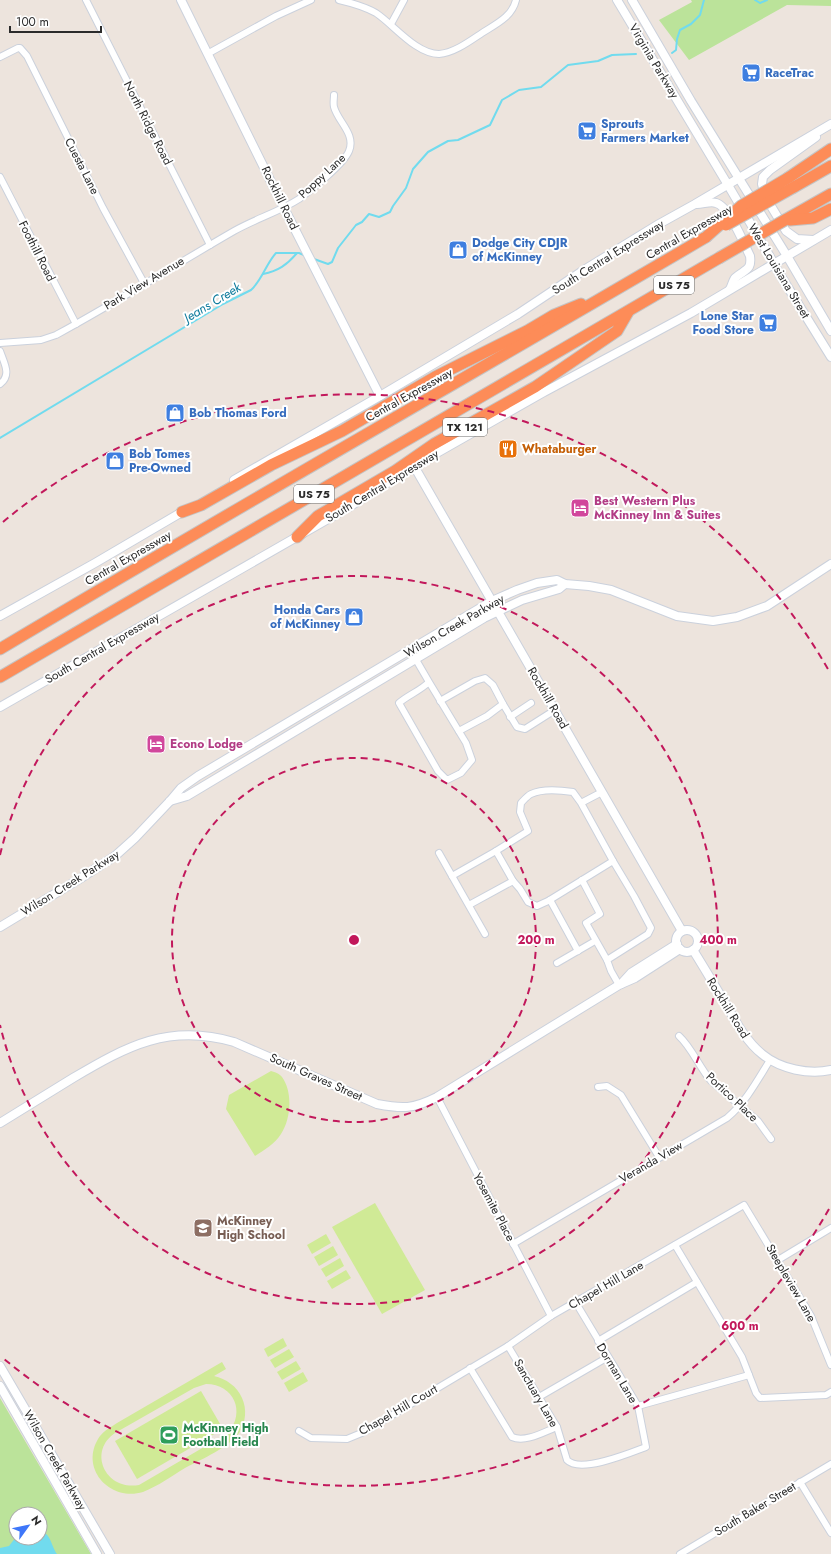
<svg xmlns="http://www.w3.org/2000/svg" width="831" height="1554" viewBox="0 0 831 1554" font-family="Jost,sans-serif">
<rect width="100%" height="100%" fill="#ede4dd"/>
<g fill="#bbe39a" fill-rule="evenodd">
<path d="M691 0H831V6L787 5 689 60 659 20 692 2Z"/>
<path d="M0 1398 91 1554H0ZM16 1514H40V1538H16Z"/>
</g>
<g fill="#d0ea96" fill-rule="evenodd">
<path d="M271 1071C275 1072 280 1074 282 1077 293 1092 291 1119 281 1134 275 1144 264 1150 255 1156L226 1109 229 1095Z"/>
<path d="M375 1203 425 1290 382 1314 332 1227Z"/>
<path d="M326 1234 331 1243 312 1254 307 1245Z"/>
<path d="M333 1246 338 1255 319 1266 314 1257Z"/>
<path d="M340 1258 344 1266 326 1277 321 1269Z"/>
<path d="M346 1270 351 1278 332 1289 327 1281Z"/>
<path d="M283 1338 287 1346 268 1357 264 1349Z"/>
<path d="M289 1349 294 1357 275 1368 270 1360Z"/>
<path d="M296 1361 301 1369 282 1380 277 1372Z"/>
<path d="M222 1362 226 1369 214 1376C226 1379 237 1386 242 1398 247 1409 246 1422 239 1433 228 1448 202 1459 185 1468 172 1476 158 1486 143 1492 109 1502 78 1467 100 1436 105 1430 111 1427 117 1423ZM206 1384C234 1384 246 1412 228 1433L139 1485C106 1491 87 1452 115 1433L194 1388Z"/>
<path d="M303 1372 308 1381 289 1392 284 1383Z"/>
<path d="M201 1391 223 1429 137 1479 115 1441Z"/>
</g>
<path fill="#71dbee" d="M40 1531C51 1533 51 1546 57 1554H0V1548L9 1546 16 1537 40 1538Z"/>
<g fill="none" stroke-linecap="round" stroke-linejoin="round">
<g stroke="#71dbee" stroke-width="2">
<path d="M755 0 760 3 767 0"/>
<path d="M672 53 676 50 677 39 680 30 691 24 700 15 704 0"/>
<path d="M314 259 328 264 332 262 338 248 356 225 362 222 369 214 379 217 390 212 393 206 406 188 413 169 428 152 448 141 458 140 490 125 502 100 519 90 541 87 568 65 598 61 612 55 636 54"/>
<path d="M263 274C278 271 287 265 297 253"/>
<path d="M0 438 223 304 251 290C262 280 266 264 276 253H299L306 256"/>
</g>
<g stroke="#cbd1dc" stroke-width="8">
<g id="street">
<path d="M86 0 210 245"/>
<path d="M339 0C352 3 364 6 376 13 394 25 416 54 439 54 454 53 470 41 482 33 496 24 512 17 516 0"/>
<path d="M391 24 404 0"/>
<path d="M209 53 276 16 311 0"/>
<path d="M0 57 18 48H20L27 56 103 208 144 283"/>
<path d="M0 177 76 324"/>
<path d="M0 343 41 340 56 335C117 302 175 265 234 231 255 219 279 212 299 199 311 190 344 164 349 151 356 134 338 122 334 107 333 103 334 99 334 95"/>
<path d="M0 351C4 363 12 375 0 384"/>
<path d="M415 658 429 682C420 691 408 695 399 703L438 771 447 780 461 773 472 760 466 743 429 682"/>
<path d="M440 701 475 681 485 678 493 685 503 704 487 716 459 731"/>
<path d="M503 704 517 727 525 729 555 710"/>
<path d="M510 717 531 703"/>
<path d="M581 803 613 861 548 901 537 906 528 902 520 889 513 881 496 851 528 831 520 812 521 803C524 800 527 796 531 794 543 788 560 790 573 792L581 803 602 792"/>
<path d="M439 853 452 876 496 851"/>
<path d="M613 861 634 896 651 928 648 934 607 960 611 971 619 985"/>
<path d="M452 876 485 934"/>
<path d="M582 880 600 914 586 923 607 960"/>
<path d="M550 900 578 951"/>
<path d="M469 905 513 881"/>
<path d="M557 963 595 941"/>
<path d="M679 1036C692 1048 699 1067 711 1081L758 1121 771 1139"/>
<path d="M598 1087 607 1086 621 1095 659 1157"/>
<path d="M437 1097 551 1316"/>
<path d="M513 1244 727 1118C746 1102 757 1081 770 1060"/>
<path d="M675 1245 742 1357 756 1393 760 1398 826 1395 831 1392"/>
<path d="M778 1260 831 1228"/>
<path d="M598 1341 697 1282"/>
<path d="M508 1346 557 1427 567 1460C580 1474 630 1453 646 1447L638 1406 576 1303"/>
<path d="M470 1368 512 1437C525 1443 544 1432 557 1427"/>
<path d="M539 1397 608 1357"/>
<path d="M638 1406 749 1375"/>
<path d="M299 1431 311 1438 347 1439 364 1432 508 1346 551 1316 744 1205 811 1316 831 1365"/>
<path d="M800 1482 831 1533"/>
<path d="M680 1554 831 1464"/>
</g>
</g>
<g stroke="#cbd1dc" stroke-width="10">
<g id="secondary">
<path d="M181 0 284 208 380 396"/>
<path d="M617 0 728 185 769 255 779 273 831 357"/>
<path d="M632 0 691 101 787 256 831 331"/>
<path d="M697 204C703 204 711 201 716 203 729 206 744 244 750 256 752 271 745 269 735 278 733 280 732 286 730 289"/>
<path d="M813 240 797 239 786 231 765 196 762 184 763 177 770 170 816 137"/>
<path d="M414 466 682 931"/>
<path d="M234 480 380 396 518 314 584 270 659 224 695 204 831 124"/>
<path d="M0 616 95 563 187 509"/>
<path d="M0 707 349 507 414 466 544 392 691 313 831 230"/>
<path d="M170 801 187 796 484 618 522 600 559 589 565 584"/>
<path d="M0 927 81 878 115 856 135 838 170 801 181 788 198 776 492 601 517 590 537 583 557 580 565 584 589 586 611 590 677 616 713 621 737 617 767 606 831 564"/>
<circle cx="687" cy="941" r="11"/>
<path d="M693 950C705 969 716 988 728 1008 737 1024 747 1042 762 1054 780 1069 809 1075 831 1070"/>
<path d="M621 984 631 973 677 944"/>
<path d="M0 1123C24 1108 49 1093 73 1078 127 1046 169 1023 234 1042L377 1104C403 1109 413 1109 437 1097L619 985 635 978 680 949"/>
<path d="M0 1366 110 1554"/>
<path d="M0 1386 97 1554"/>
</g>
</g>
<g stroke="#c4c4c4" stroke-width="13">
<g id="highway">
<path d="M788 178 831 149"/>
<path d="M794 187 831 166"/>
<path d="M785 220 831 194"/>
<path d="M790 220 813 218 831 209"/>
<path d="M182 512 201 505 271 465 342 431 435 377 527 331 554 315 581 304"/>
<path d="M297 537 318 516 395 471 434 444 535 387 617 331 628 312"/>
<path d="M0 649C234 509 471 375 706 237"/>
<path d="M0 677 719 258"/>
</g>
</g>
<use href="#street" stroke="#fff" stroke-width="6"/>
<use href="#secondary" stroke="#fff" stroke-width="8"/>
<use href="#highway" stroke="#fd8c58" stroke-width="11"/>
<g stroke="#c4c4c4" stroke-width="13" stroke-linecap="butt">
<g id="highway-bridge">
<path d="M726 225 794 187"/>
<path d="M706 237 741 206 788 178"/>
<path d="M719 258 785 220"/>
</g>
</g>
<use href="#highway-bridge" stroke="#fd8c58" stroke-width="11"/>
</g>
<g fill="none" stroke="#c2185b" stroke-width="2" stroke-dasharray="7 5">
<circle cx="354" cy="940" r="182"/>
<path d="M0 855A364 364 0 1 1 0 1025"/>
<path d="M829 1209A546 546 0 0 1 3 1358M3 522A546 546 0 0 1 829 671"/>
</g>
<defs>
<g id="supermarket-square" transform="scale(1)"><rect x="-9" y="-9" width="18" height="18" rx="4" fill="#3f7fe0" stroke="#fff"/><path d="M-6-5.5h2.5l.6 2H6L4.5 2H-2.5L-4.4-4H-6ZM-1.5 3.2a1.3 1.3 0 1 0 .1 0ZM3 3.2a1.3 1.3 0 1 0 .1 0Z" fill="#fff"/></g>
<g id="shop-square" transform="scale(1)"><rect x="-9" y="-9" width="18" height="18" rx="4" fill="#3f7fe0" stroke="#fff"/><path d="M-5-2.5h2.3a2.7 3.5 0 0 1 5.4 0H5L5.5 6h-11ZM-1.5-2.5h3a1.5 2.3 0 0 0-3 0Z" fill="#fff"/></g>
<g id="restaurant-square" transform="scale(1)"><rect x="-9" y="-9" width="18" height="18" rx="4" fill="#e8710a" stroke="#fff"/><path d="M-5-6h1v4h1v-4h1v4h1v-4h1v5L-1.5 .5V6h-2V.5L-5-1ZM5-6V6H3V1.5H1.5Q1.5-4 5-6Z" fill="#fff"/></g>
<g id="hotel-square" transform="scale(1)"><rect x="-9" y="-9" width="18" height="18" rx="4" fill="#d1479c" stroke="#fff"/><path d="M-6-4.5h1.5V1H6V5H4.5V3h-9V5H-6ZM-4 0a1.8 1.8 0 1 1 3.6 0ZM.5 0V-2.5h3Q6-2.5 6 0Z" fill="#fff"/></g>
<g id="school-square" transform="scale(1)"><rect x="-9" y="-9" width="18" height="18" rx="4" fill="#8d6e63" stroke="#fff"/><path d="M0-5L7-2L0 1L-7-2ZM-4 1L0 2.5L4 1V4Q0 6-4 4Z" fill="#fff"/></g>
<g id="stadium-square" transform="scale(1)"><rect x="-9" y="-9" width="18" height="18" rx="4" fill="#2e9e5b" stroke="#fff"/><path d="M0-5a6.5 5 0 1 0 0 10a6.5 5 0 1 0 0-10ZM-3.5-1.8h7v3.6h-7Z" fill="#fff"/></g>
</defs>
<g fill-rule="evenodd">
<use href="#supermarket-square" x="751" y="73"/>
<use href="#supermarket-square" x="587" y="131"/>
<use href="#shop-square" x="458" y="250"/>
<use href="#supermarket-square" x="768" y="323"/>
<use href="#shop-square" x="175" y="413"/>
<use href="#restaurant-square" x="508" y="449"/>
<use href="#shop-square" x="115" y="461"/>
<use href="#hotel-square" x="580" y="508"/>
<use href="#shop-square" x="354" y="617"/>
<use href="#hotel-square" x="156" y="744"/>
<use href="#school-square" x="203" y="1228"/>
<use href="#stadium-square" x="169" y="1435"/>
</g>
<g text-anchor="middle" stroke-width="4" stroke-linejoin="round" paint-order="stroke">
<g fill="#fff" stroke="#6b6b6b" stroke-width="1">
<rect x="654" y="276" width="40" height="18" rx="3"/>
<rect x="443" y="418" width="44" height="18" rx="3"/>
<rect x="294" y="485" width="40" height="18" rx="3"/>
</g>
<g font-size="11" font-weight="bold" fill="#2b2b2b">
<text x="674" y="289">US 75</text>
<text x="465" y="431">TX 121</text>
<text x="314" y="498">US 75</text>
</g>
<g font-size="12" fill="#2b2b2b" stroke="#fff">
<text transform="translate(654 61) rotate(59)" y="4">Virginia Parkway</text>
<text transform="translate(148 123) rotate(63)" y="4">North Ridge Road</text>
<text transform="translate(82 166) rotate(63)" y="4">Cuesta Lane</text>
<text transform="translate(322 176) rotate(-43)" y="4">Poppy Lane</text>
<text transform="translate(280 198) rotate(64)" y="4">Rockhill Road</text>
<text transform="translate(689 232) rotate(-30)" y="4">Central Expressway</text>
<text transform="translate(37 251) rotate(63)" y="4">Foothill Road</text>
<text transform="translate(608 257) rotate(-32)" y="4">South Central Expressway</text>
<text transform="translate(779 271) rotate(59)" y="4">West Louisiana Street</text>
<text transform="translate(144 283) rotate(-31)" y="4">Park View Avenue</text>
<text transform="translate(409 395) rotate(-29)" y="4">Central Expressway</text>
<text transform="translate(382 486) rotate(-31)" y="4">South Central Expressway</text>
<text transform="translate(128 558) rotate(-30)" y="4">Central Expressway</text>
<text transform="translate(454 626) rotate(-30)" y="4">Wilson Creek Parkway</text>
<text transform="translate(102 648) rotate(-30)" y="4">South Central Expressway</text>
<text transform="translate(548 698) rotate(60)" y="4">Rockhill Road</text>
<text transform="translate(70 883) rotate(-32)" y="4">Wilson Creek Parkway</text>
<text transform="translate(728 1008) rotate(58)" y="4">Rockhill Road</text>
<text transform="translate(316 1077) rotate(24)" y="4">South Graves Street</text>
<text transform="translate(732 1097) rotate(43)" y="4">Portico Place</text>
<text transform="translate(651 1162) rotate(-30)" y="4">Veranda View</text>
<text transform="translate(494 1207) rotate(62)" y="4">Yosemite Place</text>
<text transform="translate(791 1283) rotate(60)" y="4">Steepleview Lane</text>
<text transform="translate(606 1285) rotate(-30)" y="4">Chapel Hill Lane</text>
<text transform="translate(617 1373) rotate(59)" y="4">Dorman Lane</text>
<text transform="translate(536 1393) rotate(60)" y="4">Sanctuary Lane</text>
<text transform="translate(398 1410) rotate(-30)" y="4">Chapel Hill Court</text>
<text transform="translate(55 1460) rotate(60)" y="4">Wilson Creek Parkway</text>
<text transform="translate(755 1509) rotate(-31)" y="4">South Baker Street</text>
</g>
<g font-size="12" font-weight="bold" fill="#366cbe" stroke="#fff" text-anchor="start">
<text x="765" y="77">RaceTrac</text>
<text x="601" y="128">Sprouts<tspan x="601" dy="14">Farmers Market</tspan></text>
<text x="472" y="247">Dodge City CDJR<tspan x="472" dy="14">of McKinney</tspan></text>
<text x="754" y="320" text-anchor="end">Lone Star<tspan x="754" dy="14">Food Store</tspan></text>
<text x="189" y="417">Bob Thomas Ford</text>
<text x="129" y="458">Bob Tomes<tspan x="129" dy="14">Pre-Owned</tspan></text>
<text x="340" y="614" text-anchor="end">Honda Cars<tspan x="340" dy="14">of McKinney</tspan></text>
</g>
<g font-size="12" font-weight="bold" fill="#c56008" stroke="#fff" text-anchor="start">
<text x="522" y="453">Whataburger</text>
</g>
<g font-size="12" font-weight="bold" fill="#b23c85" stroke="#fff" text-anchor="start">
<text x="594" y="505">Best Western Plus<tspan x="594" dy="14">McKinney Inn &amp; Suites</tspan></text>
<text x="170" y="748">Econo Lodge</text>
</g>
<g font-size="12" font-weight="bold" fill="#785e54" stroke="#fff" text-anchor="start">
<text x="217" y="1225">McKinney<tspan x="217" dy="14">High School</tspan></text>
</g>
<g font-size="12" font-weight="bold" fill="#27864d" stroke="#fff" text-anchor="start">
<text x="183" y="1432">McKinney High<tspan x="183" dy="14">Football Field</tspan></text>
</g>
<g font-size="13" font-style="italic" fill="#0e7b9c" stroke="#fff">
<text transform="translate(212 302) rotate(-31)" y="5">Jeans Creek</text>
</g>
</g>
<circle cx="354" cy="940" r="6" fill="#c2185b" stroke="#fff" stroke-width="2"/>
<g font-size="12" text-anchor="middle" font-weight="bold" fill="#c2185b" stroke="#fff" stroke-width="4" stroke-linejoin="round" paint-order="stroke">
<text x="536" y="944">200 m</text>
<text x="718" y="944">400 m</text>
<text x="740" y="1330">600 m</text>
</g>
<g transform="translate(28 1526) rotate(57)"><circle r="19" fill="#ffffff" stroke="#aaaaaa"/>
<path d="M0-3L7 15L0 10L-7 15Z" fill="#3e77f9"/>
<text y="-6" font-size="11" font-weight="bold" text-anchor="middle" fill="#2b2b2b">N</text>
</g>
<path d="M10 26v6h91v-6" fill="none" stroke="#2b2b2b" stroke-width="2"/>
<text x="16" y="26" font-size="12" fill="#2b2b2b" stroke="#ffffff" stroke-width="3" paint-order="stroke">100 m</text>
</svg>
